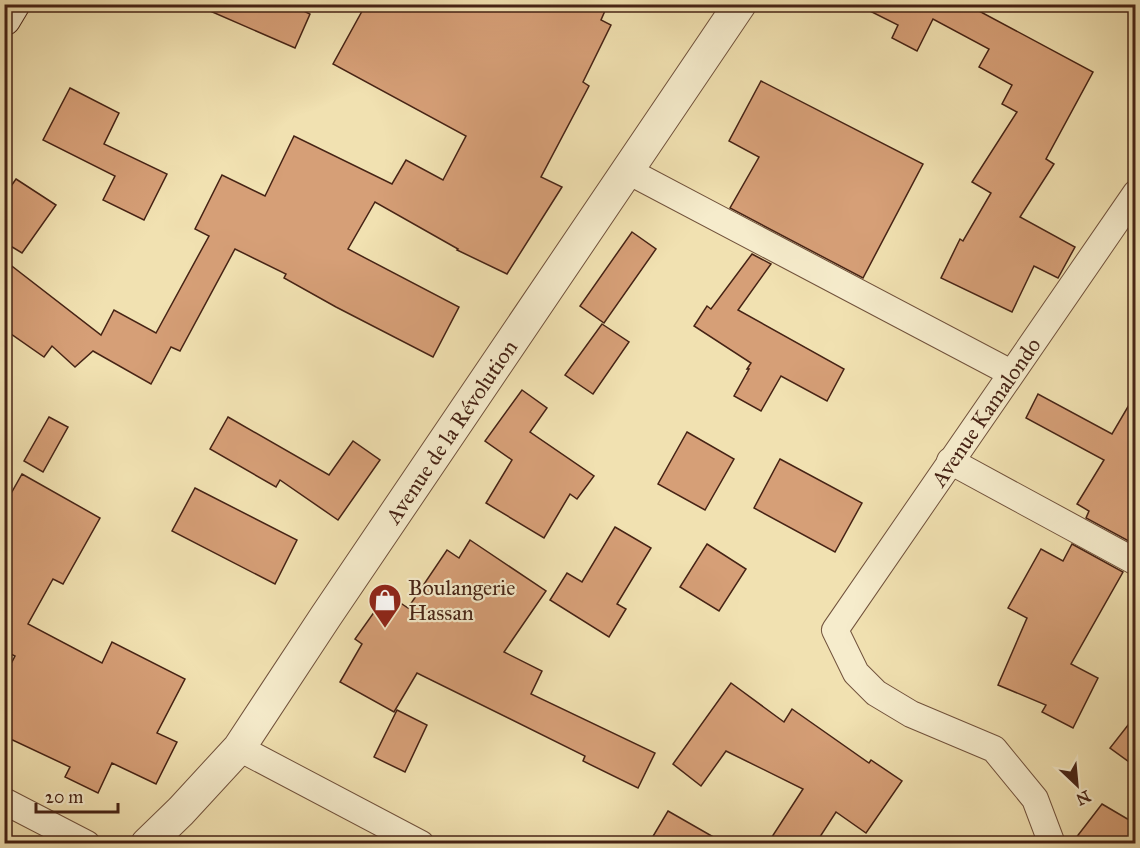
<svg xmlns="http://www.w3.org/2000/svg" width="1140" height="848" viewBox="0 0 1140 848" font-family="'IM FELL Great Primer',serif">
<rect width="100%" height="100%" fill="#f1e1b1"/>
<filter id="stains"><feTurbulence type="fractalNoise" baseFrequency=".00333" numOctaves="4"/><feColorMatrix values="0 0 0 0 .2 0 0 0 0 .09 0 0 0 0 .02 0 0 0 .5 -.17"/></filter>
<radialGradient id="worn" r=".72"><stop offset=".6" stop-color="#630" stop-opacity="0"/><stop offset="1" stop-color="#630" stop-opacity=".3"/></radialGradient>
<g fill="#d69f77" stroke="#462315" stroke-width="1.5">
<path d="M194 4H289L310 14 295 48Z"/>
<path d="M366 4H608L601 20 611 25 583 82 589 86 541 177 562 187 507 274 457 250 458 249 375 202 348 249 459 307 433 357 336 307 284 278 286 274 235 249 180 351 171 347 151 384 93 351 75 367 52 346 44 357 4 329V260L101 335 114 310 156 333 209 236 195 229 222 175 265 196 294 136 392 184 406 160 443 180 466 136 333 64Z"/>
<path d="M856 4H966L1093 72 1046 159 1054 164 1020 217 1075 247 1058 278 1034 266 1012 312 941 278 960 239 963 241 991 193 972 182 1017 112 1002 104 1012 85 979 67 989 49 933 19 917 51 892 38 898 25Z"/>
<path d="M761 81 923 164 863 278 730 208 759 157 729 141Z"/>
<path d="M70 88 119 113 104 144 167 174 144 220 103 200 115 176 43 140Z"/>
<path d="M16 179 56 205 22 253 4 242V196Z"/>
<path d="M632 232 656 249 604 323 580 306Z"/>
<path d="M752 254 771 264 738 310 844 369 827 401 781 376 761 411 734 396 749 369H747L751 363 694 326 707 306 711 309Z"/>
<path d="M602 324 629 342 593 394 565 375Z"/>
<path d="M522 390 547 408 530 432 594 476 577 499 570 494 544 538 486 503 512 460 485 441Z"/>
<path d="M1136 393V545L1086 518 1089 511 1077 504 1104 460 1026 418 1038 394 1112 434Z"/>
<path d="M49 417 68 427 43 472 24 461Z"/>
<path d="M228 417 329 475 353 441 380 460 338 520 280 480 276 487 210 449Z"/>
<path d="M687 432 734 459 705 510 658 484Z"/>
<path d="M780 459 862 503 835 552 754 508Z"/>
<path d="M22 474 100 518 63 584 53 579 28 624 102 663 112 642 185 679 157 733 177 742 156 784 112 763 98 793 65 777 70 767 4 736V677L15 656 11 654 4 665V506Z"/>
<path d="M195 488 297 540 275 584 172 531Z"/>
<path d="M615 527 651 548 617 604 626 609 609 637 550 600 567 573 582 582Z"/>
<path d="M470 540 546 591 504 652 542 671 531 694 655 753 638 788 583 761 585 756 417 673 394 712 340 682 362 644 355 639 387 594 408 608 447 550 459 558Z"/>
<path d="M707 544 746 569 719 611 680 587Z"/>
<path d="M1072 544 1123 572 1071 664 1098 678 1073 728 1042 712 1046 705 998 685 1027 618 1008 608 1041 549 1063 561Z"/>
<path d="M731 683 784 722 792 709 869 763 871 760 902 781 866 833 836 812 816 843H768L803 789 726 751 701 786 673 764Z"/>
<path d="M397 710 427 725 405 772 374 757Z"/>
<path d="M1136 715V767L1110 748Z"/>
<path d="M1102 804 1136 824V843H1072Z"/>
<path d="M668 811 724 843H649Z"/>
</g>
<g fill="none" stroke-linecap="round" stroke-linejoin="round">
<g stroke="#71523c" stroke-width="28">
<g id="minor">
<path d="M628 171 1011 373"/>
<path d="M950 461 1136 562"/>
<path d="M239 748 421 844"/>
<path d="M4 801 87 844"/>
<path id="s1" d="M1052 844 1035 799 994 749 911 714 876 693 856 673 835 630 1136 193"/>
</g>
</g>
<g stroke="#71523c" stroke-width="34">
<g id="tertiary">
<path id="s2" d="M147 844 181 811 239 748 326 616 740 4"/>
</g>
</g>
<g stroke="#462315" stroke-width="35">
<path id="secondary" d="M4 19 13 4"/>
</g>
<use href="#minor" stroke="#f6eccc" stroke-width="26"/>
<use href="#tertiary" stroke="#f6eccc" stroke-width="32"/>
<use href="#secondary" stroke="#f6eccc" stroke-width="33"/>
</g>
<defs>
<g id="shop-pin" transform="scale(1.725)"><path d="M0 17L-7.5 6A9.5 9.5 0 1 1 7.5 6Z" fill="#8f2418" stroke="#f6eccc"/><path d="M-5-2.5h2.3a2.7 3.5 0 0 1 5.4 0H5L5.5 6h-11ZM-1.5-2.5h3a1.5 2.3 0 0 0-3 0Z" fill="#fff"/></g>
</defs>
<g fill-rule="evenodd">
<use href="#shop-pin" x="385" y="600"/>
</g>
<g text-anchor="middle" stroke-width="4.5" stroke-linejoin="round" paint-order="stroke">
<g font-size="22" fill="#462315" stroke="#f6eccc">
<text dy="8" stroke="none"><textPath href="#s1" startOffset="585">Avenue Kamalondo</textPath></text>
<text dy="8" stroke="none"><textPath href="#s2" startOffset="514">Avenue de la Révolution</textPath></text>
</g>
<g font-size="22" fill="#462315" stroke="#f6eccc" text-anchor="start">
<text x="408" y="595">Boulangerie<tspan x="408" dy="25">Hassan</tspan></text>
</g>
</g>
<rect width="1140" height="848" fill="none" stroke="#f1e1b1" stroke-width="24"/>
<rect x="6" y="6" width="1128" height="836" fill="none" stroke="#462315" stroke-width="3"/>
<rect x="12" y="12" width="1116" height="824" fill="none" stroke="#462315" stroke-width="1.5"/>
<g transform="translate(1077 785) rotate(154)" stroke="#f6eccc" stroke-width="4.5" paint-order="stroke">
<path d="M0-4.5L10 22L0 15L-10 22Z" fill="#462315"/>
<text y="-9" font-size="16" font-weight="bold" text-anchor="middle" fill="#462315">N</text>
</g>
<path d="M36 803v9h82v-9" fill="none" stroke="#462315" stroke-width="3"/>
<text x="45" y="803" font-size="18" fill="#462315" stroke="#f6eccc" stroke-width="4.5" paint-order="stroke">20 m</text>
<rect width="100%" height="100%" filter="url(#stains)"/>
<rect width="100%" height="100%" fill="url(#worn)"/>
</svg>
